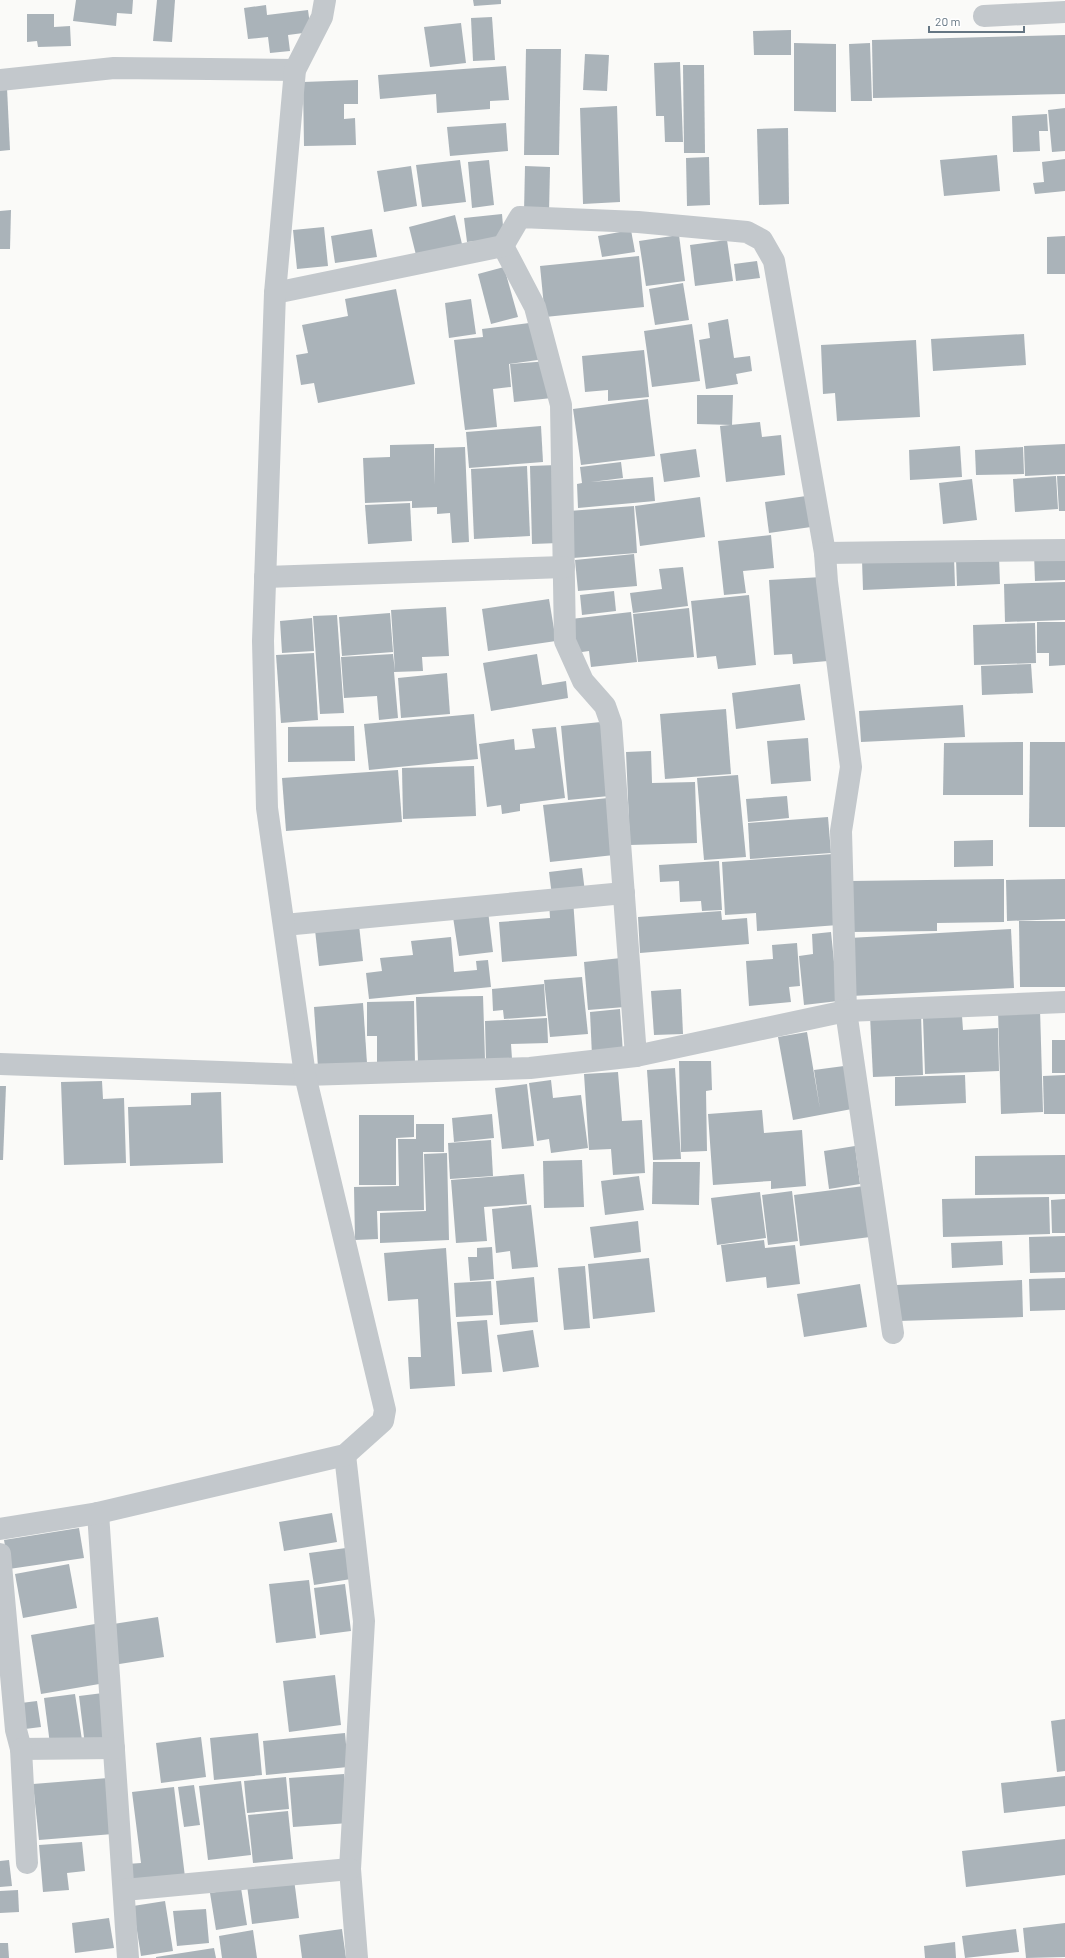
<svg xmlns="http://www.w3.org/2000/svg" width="1065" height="1958" viewBox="0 0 1065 1958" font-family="Barlow,sans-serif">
<rect width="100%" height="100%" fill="#fafaf8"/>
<g fill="#aab3b9">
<path d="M76 0H133L132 14 117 13 116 26 73 21Z"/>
<path d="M157 0H175L172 42 153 41Z"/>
<path d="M473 0H501V4L474 6Z"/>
<path d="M266 5 267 15 308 10 311 32 288 35 290 51 270 53 268 37 248 39 244 8Z"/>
<path d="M27 14H54V27L70 26 71 46 38 47 37 41 27 42Z"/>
<path d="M492 17 495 60 473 61 471 18Z"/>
<path d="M461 23 466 63 430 67 424 27Z"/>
<path d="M791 30V55H754L753 31Z"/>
<path d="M1065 35V94L873 98 872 40Z"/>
<path d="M794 43 836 44V112L794 111Z"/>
<path d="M870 43 872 101H851L849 44Z"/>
<path d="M526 49H561L559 155H524Z"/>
<path d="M585 54 609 55 607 91 583 90Z"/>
<path d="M680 62 683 142H665L664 116H656L654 63Z"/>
<path d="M683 65H704L705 153H684Z"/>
<path d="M506 66 509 100 490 101V109L437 113 436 94 380 99 378 75Z"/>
<path d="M358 80V104H344V119L355 118 356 145 304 146 303 82Z"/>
<path d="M0 88H7L10 150 0 151Z"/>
<path d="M617 106 620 202 583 204 580 108Z"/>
<path d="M1065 108V151L1052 152 1048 110Z"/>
<path d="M1047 114 1048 131H1039L1040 151 1013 152 1012 116Z"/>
<path d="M506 123 508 151 450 156 447 127Z"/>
<path d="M788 128 789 204 759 205 757 129Z"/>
<path d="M997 155 1000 191 944 196 940 160Z"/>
<path d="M709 157 710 205 687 206 686 158Z"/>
<path d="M1065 159V191L1035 194 1033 183 1044 182 1042 162Z"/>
<path d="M460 160 466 202 422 207 416 165Z"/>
<path d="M489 160 494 205 472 208 468 162Z"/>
<path d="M411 166 417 206 384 212 377 171Z"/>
<path d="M525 166 550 167 549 213 524 212Z"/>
<path d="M11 210 10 249H0V211Z"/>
<path d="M502 214 504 238 467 242 464 218Z"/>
<path d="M455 215 462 244 416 255 409 227Z"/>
<path d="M324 227 328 266 297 269 293 230Z"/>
<path d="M372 229 377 257 335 263 331 236Z"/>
<path d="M631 230 635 252 602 257 598 236Z"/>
<path d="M679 235 685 281 646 286 639 241Z"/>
<path d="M1065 236V274H1047V237Z"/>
<path d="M727 240 733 281 695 286 690 245Z"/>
<path d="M639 256 644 307 545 317 540 266Z"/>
<path d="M757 261 760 278 736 281 734 264Z"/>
<path d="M504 267 518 317 491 324 478 274Z"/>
<path d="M683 283 689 320 655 325 649 289Z"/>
<path d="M396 289 415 384 318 403 314 383 301 385 296 355 308 353 302 325 348 316 345 299Z"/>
<path d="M471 299 476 334 449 338 445 303Z"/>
<path d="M728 319 734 358 750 356 752 371 736 374 738 384 706 389 699 340 710 338 708 323Z"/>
<path d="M537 322 545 359 509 364 511 387 493 389 497 427 465 430 454 340 483 337 482 329Z"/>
<path d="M692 324 700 381 652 387 644 331Z"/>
<path d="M1024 334 1026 365 933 371 931 339Z"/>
<path d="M916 340 920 417 837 421 835 393 823 394 821 345Z"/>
<path d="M644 350 649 397 608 401V390L585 392 582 356Z"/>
<path d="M549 361 552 398 514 402 510 364Z"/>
<path d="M697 395H733L732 425 697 424Z"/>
<path d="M648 399 655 456 581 465 573 409Z"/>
<path d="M760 422 762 437 781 435 785 475 726 482 720 426Z"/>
<path d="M541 426 543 462 469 468 466 432Z"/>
<path d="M434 444 435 485V448L465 447 469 542 452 543 450 513 437 514V507L412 508V501L365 503 363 458 390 457V445Z"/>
<path d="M1065 444V474L1025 476 1024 446Z"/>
<path d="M960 446 962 477 910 480 909 450Z"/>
<path d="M1023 447 1024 474 976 475 975 450Z"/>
<path d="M696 449 700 477 664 482 660 454Z"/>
<path d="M621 462 623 478 591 482 653 477 655 501 578 508 577 484 582 483 580 467Z"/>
<path d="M557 465 559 543 532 544 530 466Z"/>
<path d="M527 466 530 536 474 539 471 469Z"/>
<path d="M1056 476 1058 509 1015 512 1013 479Z"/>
<path d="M1057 476H1065V511H1059Z"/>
<path d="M972 479 977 520 943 524 939 483Z"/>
<path d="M806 496 811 527 769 533 765 502Z"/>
<path d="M700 497 705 537 640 546 635 506Z"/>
<path d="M410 503 412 541 368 544 365 505Z"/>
<path d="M634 506 637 553 573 558 569 511Z"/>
<path d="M771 535 774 568 743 571 746 593 724 595 718 541Z"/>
<path d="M1065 553V580L1035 581 1034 554Z"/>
<path d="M634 554 637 586 578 591 575 560Z"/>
<path d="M954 557 955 586 863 590 862 560Z"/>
<path d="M999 557 1000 584 957 586 956 559Z"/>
<path d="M683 567 688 606 633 613 630 593 662 589 659 569Z"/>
<path d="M822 577 828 661 793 664 792 654 774 655 769 580Z"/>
<path d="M1065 582V620L1005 622 1004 584Z"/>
<path d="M614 591 616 611 582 615 580 595Z"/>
<path d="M749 595 756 665 718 669 716 656 697 658 691 601Z"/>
<path d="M549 599 556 641 488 651 482 609Z"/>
<path d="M446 607 449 656 422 657 423 671 394 672 398 718 379 720 377 696 344 698 341 657 393 654 395 671 391 610Z"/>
<path d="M689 608 694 657 638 662 633 614Z"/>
<path d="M631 612 637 662 591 667 589 651 575 653 571 619Z"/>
<path d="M390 613 393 652 342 656 339 617Z"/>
<path d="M337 615 344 713 320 714 313 616Z"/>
<path d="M312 618 314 651 282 653 280 621Z"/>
<path d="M1037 622H1065V665L1049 666V653H1037Z"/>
<path d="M1035 623 1036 663 974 665 973 625Z"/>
<path d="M314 653 318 720 281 723 276 655Z"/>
<path d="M537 654 542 685 566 681 568 698 491 711 483 663Z"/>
<path d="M1031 664 1033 693 982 695 981 666Z"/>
<path d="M447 673 450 714 401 718 398 678Z"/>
<path d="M800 684 805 720 736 729 732 693Z"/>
<path d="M963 705 965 737 861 742 859 711Z"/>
<path d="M726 709 731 774 665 779 660 714Z"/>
<path d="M474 714 478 759 369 770 364 724Z"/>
<path d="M601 722 609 796 568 800 561 726Z"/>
<path d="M354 726 355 761 288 762V727Z"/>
<path d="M556 727 565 798 520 804V811L502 814 501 805 487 807 479 744 514 739 515 750 535 748 532 729Z"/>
<path d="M808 738 811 781 771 784 767 741Z"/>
<path d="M1023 742V795H943L944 743Z"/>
<path d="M1030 742H1065V827H1029Z"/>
<path d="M651 751 652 783 695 782 697 843 630 845 626 752Z"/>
<path d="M474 766 476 816 403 819 402 768Z"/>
<path d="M398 770 402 822 286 831 282 778Z"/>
<path d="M738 775 746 857 704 860 697 778Z"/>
<path d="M787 796 789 818 748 822 746 799Z"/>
<path d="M608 798 614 855 550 862 543 805Z"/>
<path d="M828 817 831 853 750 859 748 823Z"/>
<path d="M993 840V866L954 867V841Z"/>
<path d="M833 854 838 925 757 931 756 913 725 915 722 862Z"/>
<path d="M719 861 722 910 702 911 701 901 680 902 679 881 660 882 659 865Z"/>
<path d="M582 868 585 892 552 896 549 872Z"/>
<path d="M1004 879V922L937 923V931L850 932V881Z"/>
<path d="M1065 879V919L1007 921 1006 880Z"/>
<path d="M573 899 577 956 502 962 499 922 550 918 549 902Z"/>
<path d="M488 911 493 952 459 956 453 917Z"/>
<path d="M721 911 722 920 747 918 749 944 640 953 638 917Z"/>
<path d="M1019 921H1065V987H1020Z"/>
<path d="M359 925 363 961 319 966 315 930Z"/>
<path d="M1011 929 1014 988 851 996 849 938Z"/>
<path d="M831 932 838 1001 804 1005 799 956 813 954 812 934Z"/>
<path d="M451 937 454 972 477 970 476 961 488 960 491 987 369 999 366 973 382 971 380 958 413 955 411 941Z"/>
<path d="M797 943 800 986 789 987 791 1002 749 1006 746 961 773 959 772 945Z"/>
<path d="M621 958 625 1007 588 1010 584 962Z"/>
<path d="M582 977 588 1034 550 1037 544 980Z"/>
<path d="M544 984 546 1016 504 1019 503 1010 493 1011 492 989Z"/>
<path d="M681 989 683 1034 654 1035 651 991Z"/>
<path d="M483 996 485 1060 418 1063 416 997Z"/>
<path d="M414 1001 415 1065H377V1036H367V1002Z"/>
<path d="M363 1003 367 1063 318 1067 314 1007Z"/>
<path d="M620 1009 623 1053 592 1056 590 1012Z"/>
<path d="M1040 1009 1043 1112 1001 1114 998 1010Z"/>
<path d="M921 1014 923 1075 873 1077 870 1016Z"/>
<path d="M962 1016 963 1030 998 1028 999 1071 925 1074 923 1018Z"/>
<path d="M547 1018 548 1043 511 1044 512 1059 486 1061 485 1021Z"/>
<path d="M807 1032 820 1109 814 1070 844 1066 852 1109 793 1120 778 1037Z"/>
<rect x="1052" y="1040" width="13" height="33"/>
<path d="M679 1061H711L712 1090 706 1091 707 1151 681 1152Z"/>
<path d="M675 1068 681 1159 653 1160 647 1070Z"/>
<path d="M618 1072 622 1121 642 1120 645 1173 613 1175 611 1149 589 1150 584 1074Z"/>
<path d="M965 1075 966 1103 895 1106V1077Z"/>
<path d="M1065 1075V1114H1044L1043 1076Z"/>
<path d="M551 1080 553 1098 581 1095 588 1148 551 1153 549 1139 537 1141 529 1083Z"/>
<path d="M102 1081 103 1099 124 1098 126 1163 64 1165 61 1082Z"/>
<path d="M527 1084 534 1146 502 1149 495 1088Z"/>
<path d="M0 1086H6L3 1160H0Z"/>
<path d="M221 1092 223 1163 130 1166 128 1107 191 1105V1093Z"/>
<path d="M762 1110 764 1133 802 1130 806 1186 771 1189V1181L713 1185 708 1114Z"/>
<path d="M492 1114 494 1138 454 1142 452 1118Z"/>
<path d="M359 1115H414V1137L396 1138V1185H359Z"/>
<path d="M416 1124H444V1152H423L424 1210 377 1211 378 1239 355 1240 354 1187 399 1186 398 1139H416Z"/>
<path d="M491 1140 493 1176 450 1179 448 1143Z"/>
<path d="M855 1146 860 1184 829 1189 824 1151Z"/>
<path d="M447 1153 449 1240 380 1243V1213L426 1211 424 1154Z"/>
<path d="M1065 1155V1194L975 1195V1156Z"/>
<path d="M582 1160 584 1207 544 1208 543 1161Z"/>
<path d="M653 1162H700L699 1205 652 1204Z"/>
<path d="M524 1174 527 1204 484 1207 487 1241 456 1243 451 1180Z"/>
<path d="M639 1176 644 1210 605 1215 601 1181Z"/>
<path d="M864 1186 870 1237 800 1246 794 1195Z"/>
<path d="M792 1191 798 1241 768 1245 762 1195Z"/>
<path d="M760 1192 766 1238 717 1245 711 1198Z"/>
<path d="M1049 1197 1050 1234 943 1237 942 1199Z"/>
<path d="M1065 1199V1233H1052L1051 1200Z"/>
<path d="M531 1205 538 1267 512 1269 510 1251 496 1253 492 1209Z"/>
<path d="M638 1221 641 1252 594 1258 590 1227Z"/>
<path d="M1065 1236V1272L1030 1273 1029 1237Z"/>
<path d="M764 1240 765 1248 795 1245 800 1284 767 1288 766 1277 726 1282 721 1245Z"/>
<path d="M1002 1241 1003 1265 952 1268 951 1243Z"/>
<path d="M492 1247 494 1279 470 1281 468 1257H477V1248Z"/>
<path d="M446 1248 455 1386 410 1389 408 1357H421L418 1299 388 1301 384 1253Z"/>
<path d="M649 1258 655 1312 593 1319 588 1264Z"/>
<path d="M585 1266 590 1328 564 1330 558 1268Z"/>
<path d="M534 1277 538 1322 500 1325 496 1281Z"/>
<path d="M1065 1278V1310L1030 1311 1029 1279Z"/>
<path d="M1022 1280 1023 1317 898 1321 896 1285Z"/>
<path d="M491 1281 493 1315 456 1317 454 1283Z"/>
<path d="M860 1284 867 1327 804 1337 797 1294Z"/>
<path d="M487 1320 492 1372 462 1374 457 1322Z"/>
<path d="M533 1330 539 1367 503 1372 497 1335Z"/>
<path d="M332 1513 337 1542 284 1551 279 1522Z"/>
<path d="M79 1528 84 1558 9 1569 4 1540Z"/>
<path d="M346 1548 351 1579 314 1585 309 1553Z"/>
<path d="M69 1564 77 1608 23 1618 15 1574Z"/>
<path d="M309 1580 316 1638 276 1643 269 1584Z"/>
<path d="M345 1584 351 1631 320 1635 314 1588Z"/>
<path d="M158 1617 164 1657 113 1665 107 1625Z"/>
<path d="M95 1624 105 1683 41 1694 31 1635Z"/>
<path d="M335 1675 341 1725 289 1732 283 1681Z"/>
<path d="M103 1693 110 1742 85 1745 79 1696Z"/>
<path d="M75 1694 82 1740 50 1744 44 1698Z"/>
<path d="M37 1701 41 1727 25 1729 21 1703Z"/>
<path d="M1065 1719V1771L1057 1772 1051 1721Z"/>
<path d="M258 1733 262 1775 214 1780 210 1738Z"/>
<path d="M345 1733 348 1767 266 1775 263 1741Z"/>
<path d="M201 1737 206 1777 161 1783 156 1743Z"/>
<path d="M344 1774 349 1823 293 1827 289 1778Z"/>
<path d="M1065 1776V1806L1004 1813 1001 1783Z"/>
<path d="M286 1777 289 1809 247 1813 244 1781Z"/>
<path d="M108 1778 113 1834 39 1840 33 1784Z"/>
<path d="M241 1781 251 1855 208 1860 199 1786Z"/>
<path d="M194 1785 200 1825 184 1827 178 1787Z"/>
<path d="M174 1787 185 1877 129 1884 127 1864 141 1863 132 1792Z"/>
<path d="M288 1811 293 1859 253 1863 248 1815Z"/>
<path d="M1065 1839V1875L966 1887 962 1851Z"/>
<path d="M82 1842 85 1871 67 1873 69 1890 43 1892 39 1845Z"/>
<path d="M9 1860 12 1886 0 1887V1861Z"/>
<path d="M294 1879 299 1918 252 1924 247 1885Z"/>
<path d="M241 1888 247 1925 216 1930 210 1893Z"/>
<path d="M18 1890 19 1912 0 1913V1891Z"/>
<path d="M165 1901 173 1951 141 1956 133 1906Z"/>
<path d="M206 1909 209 1943 177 1946 173 1911Z"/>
<path d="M109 1918 114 1948 75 1953 72 1923Z"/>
<path d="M1065 1923V1957L1026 1958 1023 1928Z"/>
<path d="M342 1929 346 1958H302L299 1935Z"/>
<path d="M1016 1929 1019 1952 965 1958 962 1936Z"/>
<path d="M253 1930 257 1958H222L219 1936Z"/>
<path d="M955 1942 956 1958H925L924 1946Z"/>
<path d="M0 1943H8L9 1958H0Z"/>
<path d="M214 1948 216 1958H156V1957Z"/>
</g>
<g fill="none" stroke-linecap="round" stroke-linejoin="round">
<g stroke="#c3c8cc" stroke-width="22">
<path d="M984 16 1065 12"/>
<path d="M0 80 114 68 295 70"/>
<path d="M503 246 535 307 561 405 565 641 583 681 605 706 611 723 636 1056"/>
<path d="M275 293 503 246 520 217 638 222 747 232 762 240 774 261 825 553 827 582 851 767 841 831 846 1011 893 1333"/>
<path d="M825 553 1065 550"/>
<path d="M265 577 564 567"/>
<path d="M284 925 624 893"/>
<path d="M0 1064 305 1075 530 1068 636 1056 846 1011 1065 1002"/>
<path d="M345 1455 364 1621 350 1869 357 1958"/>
<path d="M98 1513 128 1958"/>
<path d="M0 1529 98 1513 345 1455 383 1421 385 1410 305 1075 267 808 263 641 275 293 295 70 322 17 325 0"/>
<path d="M0 1554 16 1730 21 1749 114 1748"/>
<path d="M21 1749 27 1863"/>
<path d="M124 1890 350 1869"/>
</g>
</g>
<path d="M929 26v6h95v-6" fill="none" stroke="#657683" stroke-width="2"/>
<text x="935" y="26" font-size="12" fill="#657683" stroke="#ffffff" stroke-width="3" paint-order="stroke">20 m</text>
</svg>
